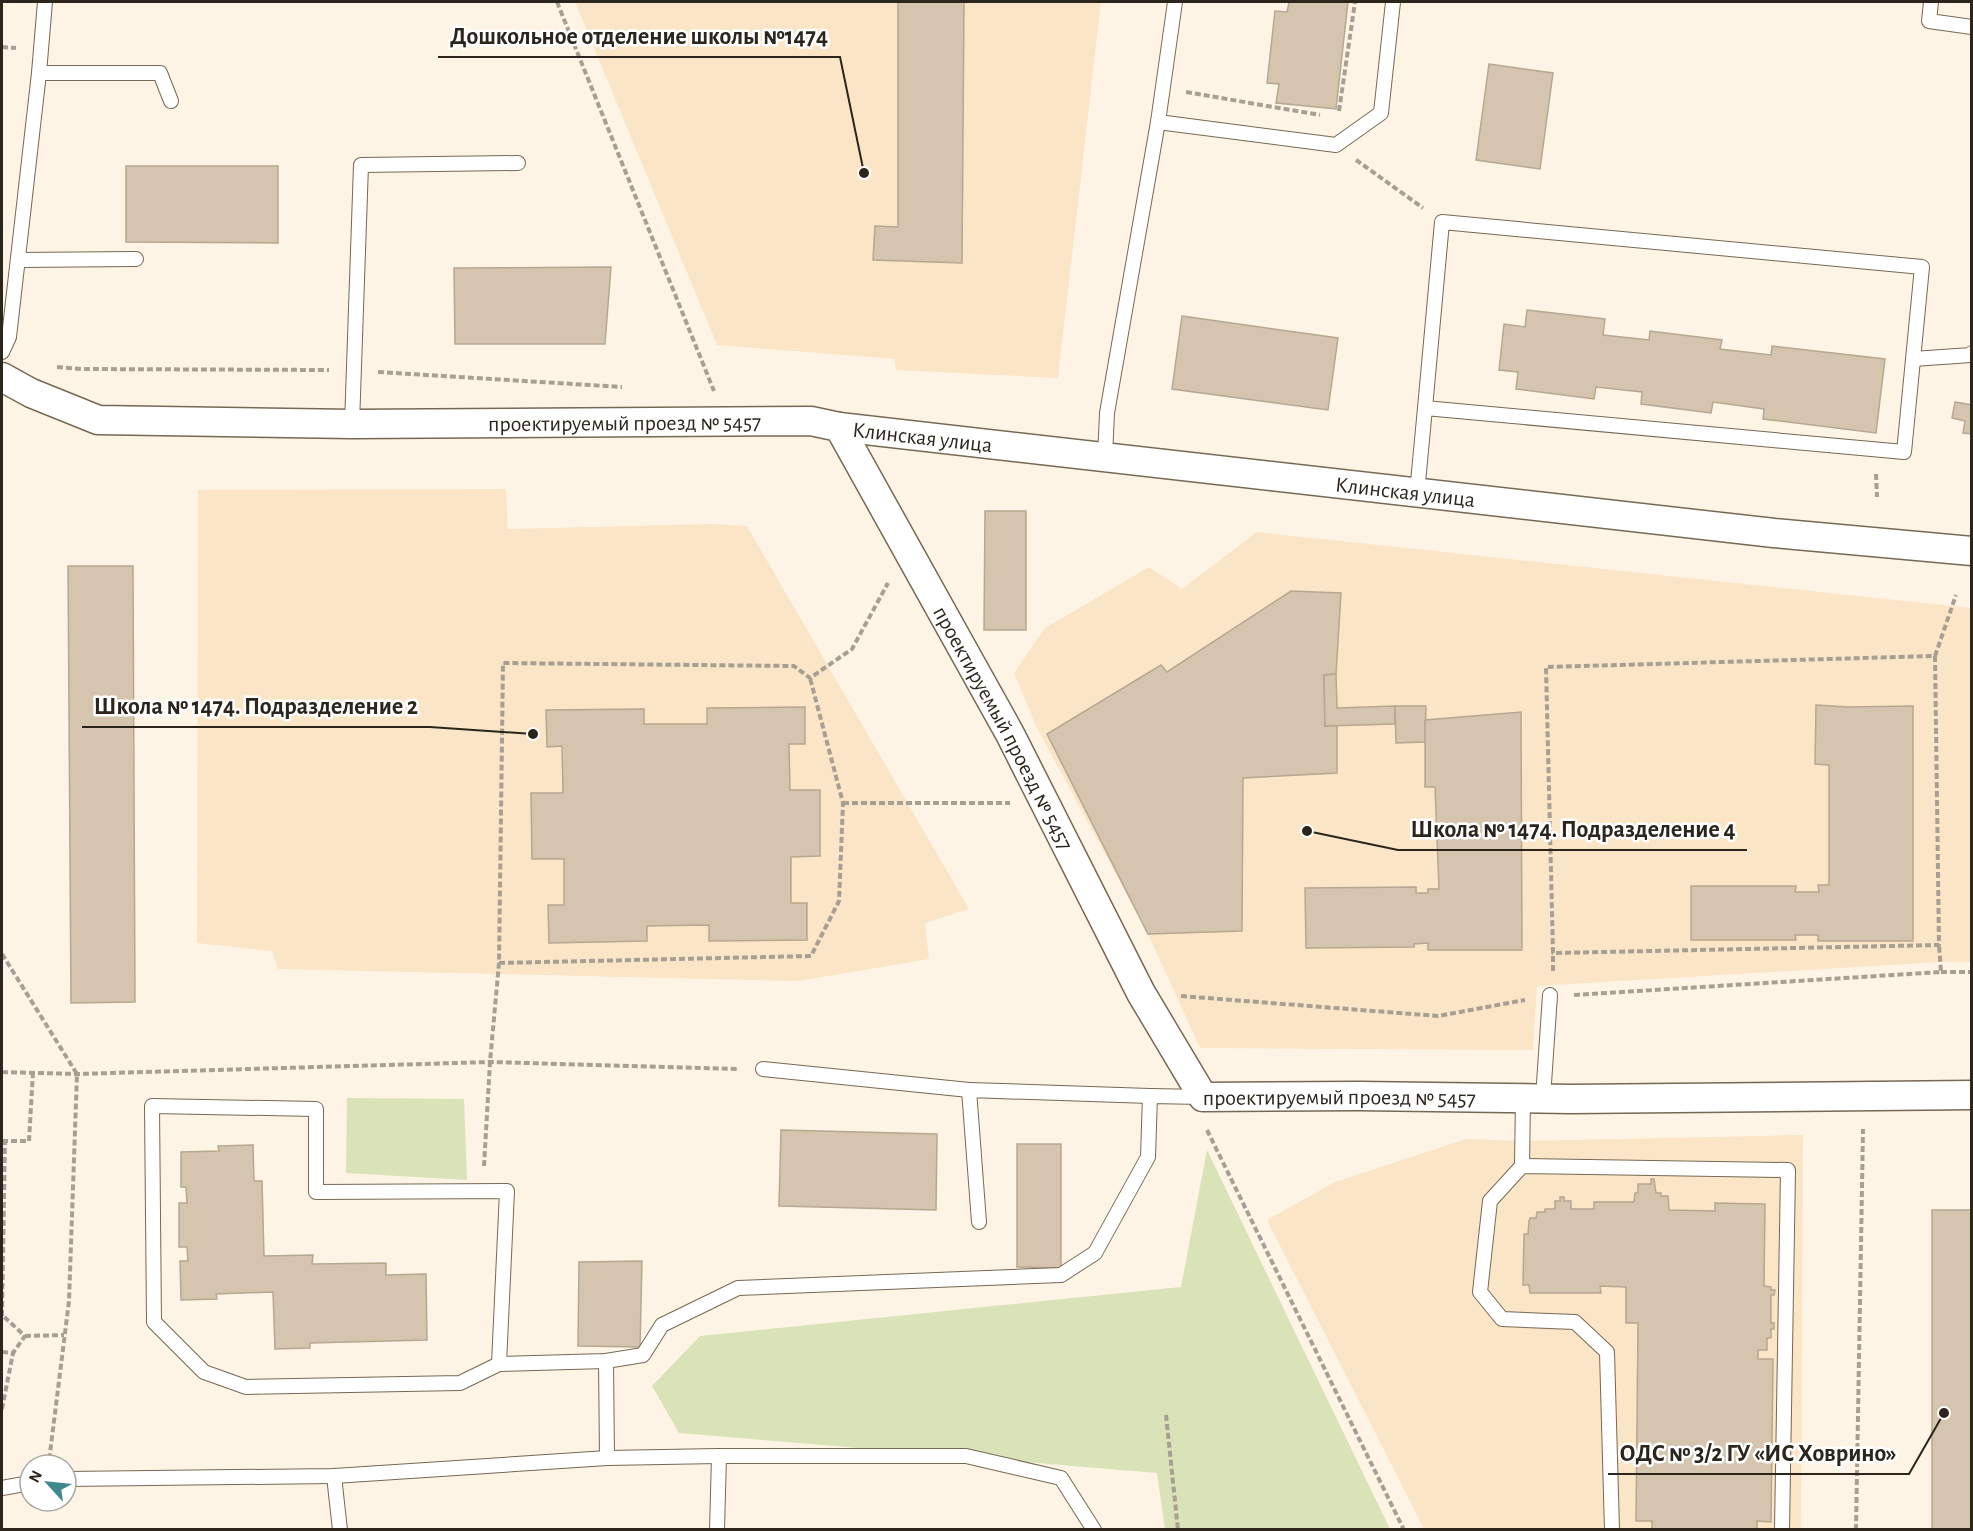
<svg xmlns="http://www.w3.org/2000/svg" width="1973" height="1531" viewBox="0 0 1973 1531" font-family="'Alegreya Sans',sans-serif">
<rect width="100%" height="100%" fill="#fef4e6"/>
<g fill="#fae6c7">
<path d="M575 2H1101L1058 378 896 370 894 359 717 345Z"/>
<path d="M506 489 508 529 713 524 747 526 969 909 925 923 929 959 799 981 278 969 272 951 197 943 198 490Z"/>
<path d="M1257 532 1971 608V962H1940L1537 986 1533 1050 1200 1048 1148 934 1037 728 1014 673 1045 628 1149 567 1182 589Z"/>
<path d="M1803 1135 1801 1529H1424L1267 1220 1335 1182 1466 1139 1522 1141Z"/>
</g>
<g fill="#dae3b7">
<path d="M347 1098 464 1099 467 1180 346 1173Z"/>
<path d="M1207 1150 1390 1529H1165L1157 1473 679 1433 652 1386 700 1336 1181 1287Z"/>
</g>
<g fill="#d5c5ae" stroke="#b6a790" stroke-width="1.5">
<path d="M898 2H964L962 263 873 260 875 226 898 227Z"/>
<path d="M1289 2H1348L1336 109 1276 103 1279 84 1267 83 1275 11 1287 12Z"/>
<path d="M1489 64 1553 73 1540 169 1476 160Z"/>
<path d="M126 166H278V243L126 242Z"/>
<path d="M611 267 605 344H455L454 268Z"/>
<path d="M1527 310 1605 319 1603 335 1649 340 1650 331 1722 340 1720 349 1771 355 1772 346 1885 359 1876 433 1763 419 1764 409 1713 402 1711 413 1641 404 1642 392 1596 387 1594 399 1516 389 1518 372 1499 370 1504 324 1525 327Z"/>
<path d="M1182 316 1338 338 1328 410 1172 389Z"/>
<path d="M1955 402 1972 405V434L1963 433 1965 421 1952 418Z"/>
<path d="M985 511H1026V630H984Z"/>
<path d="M68 566H133L135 1002 71 1003Z"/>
<path d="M1291 591 1341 593 1336 674 1324 675 1325 726 1337 725V773L1243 778 1242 931 1148 934 1047 734 1161 665 1167 672Z"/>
<path d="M1336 674 1337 708 1395 706V724L1325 726 1324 675Z"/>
<path d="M1816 705 1848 707 1913 706V941H1818V935H1795L1796 940H1691V886H1796L1795 892H1819L1818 885H1829V765L1815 764Z"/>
<path d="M1395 706H1426L1425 742 1396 743Z"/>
<path d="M805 707V744H789L790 790H820V856L791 857V903H807V940L709 941V925L647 926V941L549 943 548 905H564V859H532L531 793H563L562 746 547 747 546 710 644 709V724H707V708Z"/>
<path d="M1521 712 1522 950H1428V943L1414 944V947L1306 948 1305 888 1416 887V893H1428V889H1439L1435 787H1425V720Z"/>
<path d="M781 1130 937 1134 936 1210 779 1206Z"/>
<path d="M1017 1144H1061V1268L1017 1267Z"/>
<path d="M253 1145 254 1181H262L264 1256 313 1255 312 1264 386 1263V1275L426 1274 427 1340 310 1343V1348L275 1349 273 1292 216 1294 217 1299 181 1300 180 1261H188L187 1247H179V1203H187L186 1187H181V1152L219 1151 218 1146Z"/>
<path d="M1651 1179H1654L1656 1193H1661V1196H1668L1669 1210 1715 1211V1203L1765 1204 1764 1286 1771 1287V1290H1775L1774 1295H1771V1323H1774V1329H1771V1338H1767V1350H1758V1359H1773L1771 1522 1757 1521V1530H1652V1521H1636L1638 1323H1626V1287L1600 1286 1601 1293H1530L1529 1285H1523L1524 1234H1528L1529 1221 1530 1218H1536L1537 1212H1545V1209H1555V1201H1560V1197H1564V1201H1571V1209H1594V1202H1634L1635 1193H1638V1184H1651Z"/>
<rect x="1932" y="1210" width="40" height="320"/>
<path d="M642 1261 640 1347 578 1346 579 1262Z"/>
</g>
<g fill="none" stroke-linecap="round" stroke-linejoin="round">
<g stroke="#766852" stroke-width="16">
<g id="lane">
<path d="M1931 2 1929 21 1972 27"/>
<path d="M39 73H160L171 101"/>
<path d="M1158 122 1336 145 1381 113 1393 2"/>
<path d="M18 260 136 259"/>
<path d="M2 352 9 337 39 73 45 2"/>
<path d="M1913 359 1971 355 1972 353"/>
<path d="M352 424 361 165 518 163"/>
<path d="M1105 457 1107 413 1158 122 1175 2"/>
<path d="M1417 493 1425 408 1904 452 1922 267 1442 222 1425 408"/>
<path d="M763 1069 969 1090"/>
<path d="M1543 1098 1550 995"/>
<path d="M1522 1166 1523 1098"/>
<path d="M979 1222 969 1090 1150 1096"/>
<path d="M606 1361 607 1458"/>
<path d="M499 1364 460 1383 246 1387 204 1372 154 1322 152 1106 316 1109V1192L507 1191 499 1364 606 1361 643 1355 662 1325 738 1288 1061 1275 1095 1253 1148 1157 1150 1096 1203 1097"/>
<path d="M334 1476 340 1530"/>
<path d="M66 1479 334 1476 607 1458 719 1456"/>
<path d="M2 1488 30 1483"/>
<path d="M717 1530 719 1456H966L1061 1478 1094 1530"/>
<path d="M1612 1530 1607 1352 1575 1322 1502 1319 1480 1292 1490 1201 1522 1166 1788 1170 1782 1530"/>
</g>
</g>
<g stroke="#766852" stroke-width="31">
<g id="street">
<path id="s1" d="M2 377 31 393 98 420 352 424 811 421 839 427 1010 734 1141 993 1203 1097 1359 1096 1571 1099 1972 1095"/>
<path id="s2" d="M839 427 1774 533 1972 551"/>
</g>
</g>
<g stroke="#a89f93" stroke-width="4" stroke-dasharray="6 3" stroke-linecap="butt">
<path d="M557 2 714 391"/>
<path d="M2 47 16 48"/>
<path d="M1186 92 1320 115"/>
<path d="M1339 111 1355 2"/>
<path d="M1356 160 1423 208"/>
<path d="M57 367 82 369 329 370"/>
<path d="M378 372 622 387"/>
<path d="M1876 474 1877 497"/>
<path d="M1935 656 1939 945 1553 953 1546 667Z"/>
<path d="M1935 656 1956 595"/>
<path d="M843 803H1010"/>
<path d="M2 954 77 1074 69 1301 49 1461"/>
<path d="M499 963 811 956 839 901 843 803 810 678"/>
<path d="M1553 971V953"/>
<path d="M1941 972H1972"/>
<path d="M1574 995 1941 972 1939 945"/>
<path d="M1181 996 1438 1016 1525 1000"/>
<path d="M2 1072 77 1074 490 1062 739 1069"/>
<path d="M1207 1130 1404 1530"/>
<path d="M2 1141H29L33 1072"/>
<path d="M484 1166 490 1062 499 963 503 663 794 666 810 678 852 649 888 583"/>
<path d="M2 1316 5 1141"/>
<path d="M25 1336 64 1335"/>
<path d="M2 1352 13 1353 25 1336 2 1315"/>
<path d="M2 1409 13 1353"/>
<path d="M1166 1415 1178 1530"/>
<path d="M1856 1530 1863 1129"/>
</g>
<use href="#lane" stroke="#fff" stroke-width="14"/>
<use href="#street" stroke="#fff" stroke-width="28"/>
</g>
<g text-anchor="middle" stroke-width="5" stroke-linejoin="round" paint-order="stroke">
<g font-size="22" fill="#2b251c" stroke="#fff">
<text dy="8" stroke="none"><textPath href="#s1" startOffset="632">проектируемый проезд № 5457</textPath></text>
<text dy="8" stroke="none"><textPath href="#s2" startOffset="84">Клинская улица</textPath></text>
<text dy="8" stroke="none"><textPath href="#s2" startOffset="570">Клинская улица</textPath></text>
<text dy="8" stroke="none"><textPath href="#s1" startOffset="1190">проектируемый проезд № 5457</textPath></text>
<text dy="8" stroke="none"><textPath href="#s1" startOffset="1746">проектируемый проезд № 5457</textPath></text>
</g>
</g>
<path fill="none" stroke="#2b251c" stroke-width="2" d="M864 173L840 57H438M533 734L430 727H82M1307 831L1398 850H1747M1944 1413L1909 1474H1608"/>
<g fill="#2b251c" stroke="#fff" stroke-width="2">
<circle cx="864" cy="173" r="6"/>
<circle cx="533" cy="734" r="6"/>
<circle cx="1307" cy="831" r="6"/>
<circle cx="1944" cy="1413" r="6"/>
</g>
<g font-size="24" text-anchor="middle" font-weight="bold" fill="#2b251c" stroke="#fff" stroke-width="5" stroke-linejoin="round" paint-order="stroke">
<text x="639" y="44">Дошкольное отделение школы №1474</text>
<text x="256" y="714">Школа № 1474. Подразделение 2</text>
<text x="1573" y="837">Школа № 1474. Подразделение 4</text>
<text x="1758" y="1461">ОДС № 3/2 ГУ «ИС Ховрино»</text>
</g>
<rect width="1973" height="1531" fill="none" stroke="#2b251c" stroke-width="6"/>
<g transform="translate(48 1483) rotate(297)"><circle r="28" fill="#ffffff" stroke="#aaa8a4" stroke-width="1.5"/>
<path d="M0-4.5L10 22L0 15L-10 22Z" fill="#42898f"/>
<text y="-9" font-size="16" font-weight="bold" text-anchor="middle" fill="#2b251c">N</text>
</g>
</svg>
